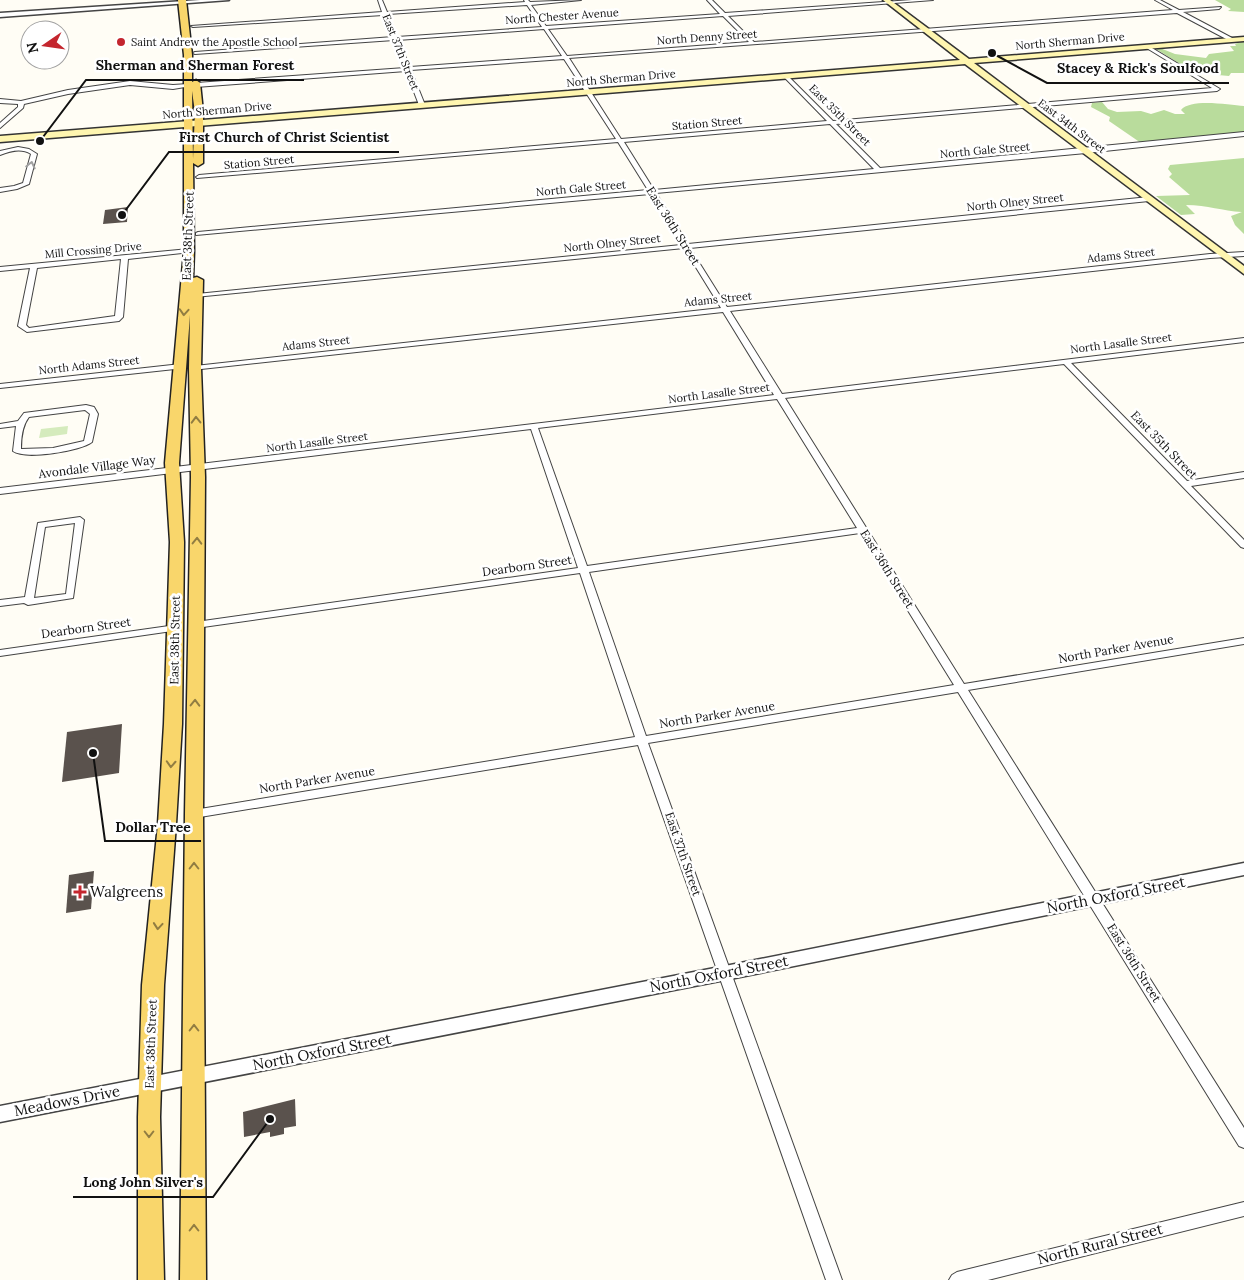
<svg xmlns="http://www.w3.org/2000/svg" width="1244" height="1280" viewBox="0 0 1244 1280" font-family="Lora,serif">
<rect width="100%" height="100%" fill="#fffdf5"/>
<path fill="#d5ebbd" d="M68 426 67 434 39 438 41 429Z"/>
<g fill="#b9dc9c">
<path d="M1215 0H1244V12L1228 11 1231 9Z"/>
<path d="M1244 41V73H1231L1229 76 1218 75 1210 70 1193 72 1156 49 1160 48 1175 54 1206 58 1209 54 1234 51 1230 46H1236L1235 44Z"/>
<path d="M1102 102 1108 109 1117 112 1141 111 1151 114 1164 110 1175 114H1185L1181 110C1191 98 1229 105 1244 106V133L1141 143 1109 121 1110 117 1091 107 1092 103Z"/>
<path d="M1244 158V234L1235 225 1231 216 1242 212C1222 211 1208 205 1186 205L1195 214 1181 215 1156 196 1190 195 1169 177 1172 174 1168 169 1170 165Z"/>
</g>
<g fill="#5a524d">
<path d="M128 207 127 222 103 224 105 210Z"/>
<path d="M122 724 119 773 62 782 67 732Z"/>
<path d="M94 871 91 909 66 913 69 875Z"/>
<path d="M295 1099 296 1126 284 1128V1134L270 1137V1132L244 1137 243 1112Z"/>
</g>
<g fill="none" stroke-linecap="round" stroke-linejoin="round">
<g stroke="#444" stroke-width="2">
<g id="minor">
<path d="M378 0H382L387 12 525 2 524 0H528L530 2 581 0 531 5 546 26 720 14 707 0H712L725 13 912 0H933L728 16 754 42 1173 10 1155 0H1160L1179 10 1221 7 1219 9 1183 12 1234 39V41H1230L1177 13 569 58 621 139 827 121 784 77 786 74 833 121 1212 88 1145 47 1147 45 1220 89 1217 91 836 124 880 168 1244 132V136L1086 153 656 193 688 244 1149 197 1152 199 1149 201 690 248 727 307 1210 254 1244 252V256L1210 258 730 311 782 394 1244 338V342L1071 363 1187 481 1244 472V478L1191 486 1244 540V548L1241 547 1064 364 785 398 964 684 1244 638V644L968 690 1244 1128V1148L1239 1146 958 692 648 743 842 1280H826L638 745 194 818 190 817 188 814 190 811 194 810 635 737 580 573 196 628 191 625 196 622 578 568 531 429 0 494V488L774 395 723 312 192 370V366H195L721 308 684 248 195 297 193 296 197 294 681 245 650 194 196 235V233L198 232 648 190 618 142 197 178 196 177 199 175 616 139 564 59 411 70 425 105 422 107 419 105 406 71 196 87 193 85 196 83 405 68 394 40 195 54 193 53 195 52 393 37 383 15 193 27 191 26 382 12ZM527 5 542 27 397 37 388 14ZM723 16 749 42 567 56 548 29ZM544 29 562 56 410 67 398 40ZM830 124 874 169 654 190 624 142ZM777 399 857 528 587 566 538 428ZM860 533 954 685 646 736 589 572Z"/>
<path d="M130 81 173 85 188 84 191 86 173 89 130 85 68 94 24 104 23 108 0 128V123L18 107V104L0 103V99L21 101 68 90Z"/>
<path d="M18 147 29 149 37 154 29 184 17 189 0 192V188L14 186 23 183 31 154C21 148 11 151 0 155V151Z"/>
<path d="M189 249 192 251 191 252 128 259 123 317 119 321 27 332 18 326 30 268 0 271V267ZM121 259 115 316 29 328 26 325 37 268Z"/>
<path d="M181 364H184V368L0 388V384Z"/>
<path d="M86 405 94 407 98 414 92 442C81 451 25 460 13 451L16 426 0 428V424L18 421 24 413ZM85 410 90 414 84 441 53 448 21 449C21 438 22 426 29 417Z"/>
<path d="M80 517 84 520 73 598 28 605 24 603 0 606V600L25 597 38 523ZM75 523 66 594 34 598 45 527Z"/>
<path d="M176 625 179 626 181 628 179 630 0 656V650Z"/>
<path d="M1244 1202V1216L988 1280H949L952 1275 957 1272Z"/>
</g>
</g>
<g stroke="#444" stroke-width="3">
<g id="tertiary">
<path d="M200 0H229L0 17V13Z"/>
<path d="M1244 863V875L725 980 0 1122V1106L725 966Z"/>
</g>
</g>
<g stroke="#333" stroke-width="3">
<path id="secondary" d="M883 0H890L969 59 1244 37V41L974 63 1244 266V274L965 64 0 142V136L960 60Z"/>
</g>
<g stroke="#222" stroke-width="3">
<path id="primary" d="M178 0H186L192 55V82L196 80 200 83 203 112V163L198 166 193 163 194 251 193 278 197 277 203 280 201 368 205 477 203 814 206 1280H180L185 814 191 477 189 368 190 315 179 463 184 542 182 724 176 824 164 985 160 1117 164 1280H138V1117L142 985 158 824 164 724 170 542 165 463 184 251V55ZM192 91 195 112 193 159Z"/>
</g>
<use href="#minor" fill="#fff" fill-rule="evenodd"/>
<use href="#tertiary" fill="#fff" fill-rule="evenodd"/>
<use href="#secondary" fill="#fff6b0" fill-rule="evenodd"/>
<use href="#primary" fill="#f9d66b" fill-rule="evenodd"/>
</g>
<defs><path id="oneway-chevron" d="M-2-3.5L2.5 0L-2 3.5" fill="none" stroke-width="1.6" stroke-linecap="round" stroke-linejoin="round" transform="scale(1.25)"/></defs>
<use stroke="#a0a0a0" href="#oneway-chevron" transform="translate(31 165) rotate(-77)"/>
<g stroke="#917d42">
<use href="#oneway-chevron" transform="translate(184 312) rotate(94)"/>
<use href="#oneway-chevron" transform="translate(196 420) rotate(-91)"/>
<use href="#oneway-chevron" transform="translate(197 541) rotate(-89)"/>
<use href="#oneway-chevron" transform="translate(195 703) rotate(-89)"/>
<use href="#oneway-chevron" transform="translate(171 764) rotate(93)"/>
<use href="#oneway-chevron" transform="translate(194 866) rotate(-90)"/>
<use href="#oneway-chevron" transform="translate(158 926) rotate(95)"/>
<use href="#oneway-chevron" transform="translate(194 1028) rotate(-90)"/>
<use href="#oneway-chevron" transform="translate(149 1134) rotate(90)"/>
<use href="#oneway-chevron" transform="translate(194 1228) rotate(-90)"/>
</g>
<g fill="#c4262e" stroke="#fff" stroke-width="2">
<circle cx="121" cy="42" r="5"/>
<path d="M77.5 884.5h5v5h5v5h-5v5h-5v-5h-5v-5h5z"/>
</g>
<g text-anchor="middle" stroke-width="5" stroke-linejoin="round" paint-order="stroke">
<g font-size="11" fill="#111" stroke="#fff">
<text transform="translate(562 16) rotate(-4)" y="4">North Chester Avenue</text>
<text transform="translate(707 37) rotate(-4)" y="4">North Denny Street</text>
<text transform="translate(1070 41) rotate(-5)" y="4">North Sherman Drive</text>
<text transform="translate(401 52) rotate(68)" y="4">East 37th Street</text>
<text transform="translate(621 78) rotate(-5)" y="4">North Sherman Drive</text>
<text transform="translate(217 110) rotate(-5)" y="4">North Sherman Drive</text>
<text transform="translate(840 115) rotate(45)" y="4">East 35th Street</text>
<text transform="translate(707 123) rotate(-5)" y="4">Station Street</text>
<text transform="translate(1072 126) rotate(37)" y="4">East 34th Street</text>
<text transform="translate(985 150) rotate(-5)" y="4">North Gale Street</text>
<text transform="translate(259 162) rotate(-5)" y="4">Station Street</text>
<text transform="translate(581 188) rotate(-5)" y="4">North Gale Street</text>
<text transform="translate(1015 202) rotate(-6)" y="4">North Olney Street</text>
<text transform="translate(612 243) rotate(-6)" y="4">North Olney Street</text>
<text transform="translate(93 250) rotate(-5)" y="4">Mill Crossing Drive</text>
<text transform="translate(1121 255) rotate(-6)" y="4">Adams Street</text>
<text transform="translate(718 299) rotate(-6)" y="4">Adams Street</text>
<text transform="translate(316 343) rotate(-6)" y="4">Adams Street</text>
<text transform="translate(1121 343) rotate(-7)" y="4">North Lasalle Street</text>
<text transform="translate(89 365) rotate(-6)" y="4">North Adams Street</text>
<text transform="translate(719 393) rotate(-7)" y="4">North Lasalle Street</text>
<text transform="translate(317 442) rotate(-7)" y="4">North Lasalle Street</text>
</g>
<g font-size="11" fill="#111" stroke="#fff" text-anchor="start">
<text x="131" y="46">Saint Andrew the Apostle School</text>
</g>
<g font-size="12" fill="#111" stroke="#fff">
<text transform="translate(673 226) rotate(58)" y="4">East 36th Street</text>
<text transform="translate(188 236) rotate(-88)" y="4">East 38th Street</text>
<text transform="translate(1164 445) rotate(46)" y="4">East 35th Street</text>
<text transform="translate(97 467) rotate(-7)" y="4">Avondale Village Way</text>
<text transform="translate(527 566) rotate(-8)" y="4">Dearborn Street</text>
<text transform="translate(887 569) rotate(58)" y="4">East 36th Street</text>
<text transform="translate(86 628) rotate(-8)" y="4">Dearborn Street</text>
<text transform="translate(175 640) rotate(-89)" y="4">East 38th Street</text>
<text transform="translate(1116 649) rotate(-10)" y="4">North Parker Avenue</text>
<text transform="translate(717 715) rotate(-9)" y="4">North Parker Avenue</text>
<text transform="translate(317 780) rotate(-9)" y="4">North Parker Avenue</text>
<text transform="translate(683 854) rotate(71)" y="4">East 37th Street</text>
<text transform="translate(1134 963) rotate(58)" y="4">East 36th Street</text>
<text transform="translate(151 1044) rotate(-88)" y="4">East 38th Street</text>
</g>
<g font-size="15" fill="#111" stroke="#fff" text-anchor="start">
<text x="90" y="897">Walgreens</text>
</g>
<g font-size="15" fill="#111" stroke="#fff">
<text transform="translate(1116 895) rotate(-11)" y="5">North Oxford Street</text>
<text transform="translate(719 974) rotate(-11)" y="5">North Oxford Street</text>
<text transform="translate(322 1052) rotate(-11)" y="5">North Oxford Street</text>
<text transform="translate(67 1101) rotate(-11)" y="5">Meadows Drive</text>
<text transform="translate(1100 1244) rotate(-14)" y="5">North Rural Street</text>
</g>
</g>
<path fill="none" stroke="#111" stroke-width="2" d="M40 141L86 80H304M992 53L1047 83H1229M122 215L169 152H399M93 753L105 841H201M270 1119L213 1197H73"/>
<g fill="#111" stroke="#fff" stroke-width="2">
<circle cx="40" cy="141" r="5"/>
<circle cx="992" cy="53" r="5"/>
<circle cx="122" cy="215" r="5"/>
<circle cx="93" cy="753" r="5"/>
<circle cx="270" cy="1119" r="5"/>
</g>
<g font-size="14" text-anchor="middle" font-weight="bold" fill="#111" stroke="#fff" stroke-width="5" stroke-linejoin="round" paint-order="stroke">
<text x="195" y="70">Sherman and Sherman Forest</text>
<text x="1138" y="73">Stacey &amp; Rick's Soulfood</text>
<text x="284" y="142">First Church of Christ Scientist</text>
<text x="153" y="832">Dollar Tree</text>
<text x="143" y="1187">Long John Silver's</text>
</g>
<g transform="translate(45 45) rotate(257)"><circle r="24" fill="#ffffff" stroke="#a0a0a0"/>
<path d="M0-4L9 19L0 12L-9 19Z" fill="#c4262e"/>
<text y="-8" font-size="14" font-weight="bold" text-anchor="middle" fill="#111111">N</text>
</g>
</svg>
